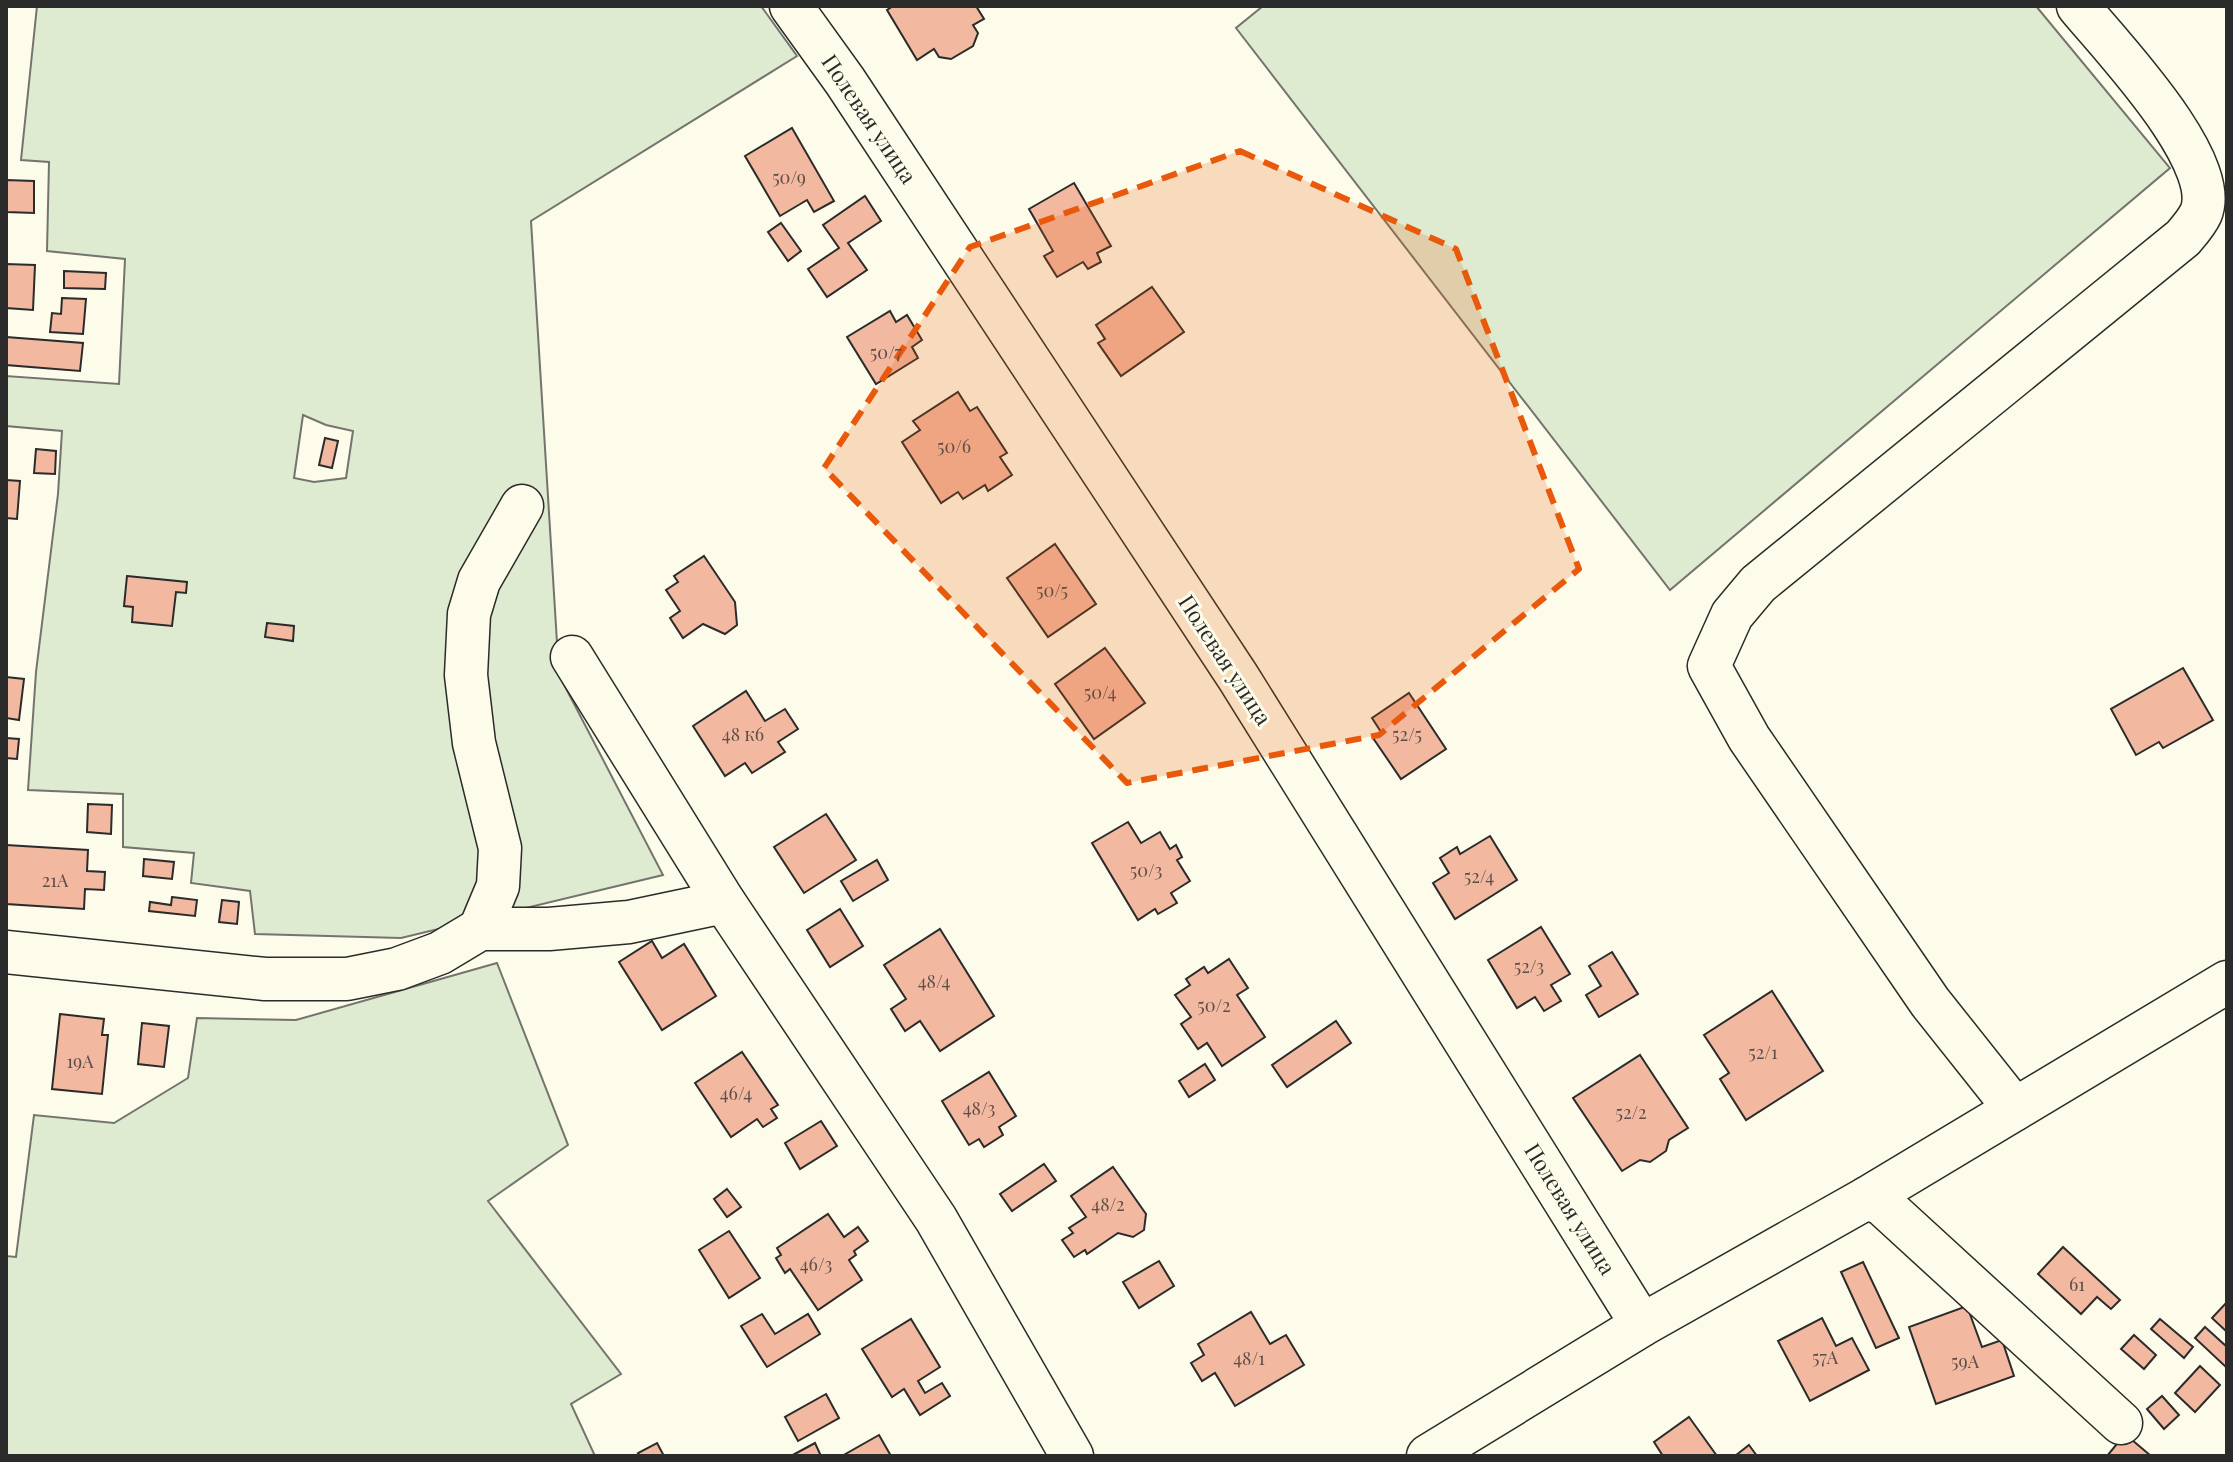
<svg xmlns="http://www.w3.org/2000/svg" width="2233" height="1462" viewBox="0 0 2233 1462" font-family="'Playfair Display',serif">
<rect width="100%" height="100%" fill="#fdfbea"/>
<g fill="#deebd1" stroke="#74746e" stroke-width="2" fill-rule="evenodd">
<path d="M37 6H761L797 56 531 221 559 675 663 875 401 938 255 934 250 891 191 883 194 853 123 847V794L28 790 36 672 58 494 62 431 6 426V376L119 384 125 259 47 251 49 162 21 160ZM303 415 326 425 353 431 346 478 314 482 294 478Z"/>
<path d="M1263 6H2036L2170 168 1670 590 1236 28Z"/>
<path d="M497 963 568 1145 488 1201 621 1374 571 1404 595 1456H6V1256L16 1257 34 1115 114 1123 188 1078 197 1018 296 1020Z"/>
</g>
<g fill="#f2b8a0" stroke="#2b2b2b" stroke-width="2">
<path d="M893 6H976L984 19 973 25 978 33 973 46 951 59 939 57 934 49 917 60 887 10Z"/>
<path d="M792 128 834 201 814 212 807 200 780 216 745 156Z"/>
<path d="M6 180 34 181V213L6 212Z"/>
<path d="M1074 183 1111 246 1097 253 1101 262 1088 269 1083 262 1057 277 1044 256 1053 251 1029 209Z"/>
<path d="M865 196 881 221 848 243 867 270 827 297 808 269 839 248 823 225Z"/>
<path d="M781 223 801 251 788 261 768 232Z"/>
<path d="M6 264 35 265 33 310 6 308Z"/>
<path d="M64 271 106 273 105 289 64 288Z"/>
<path d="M1152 287 1184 332 1121 376 1098 343 1105 339 1096 325Z"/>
<path d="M62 298 86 299 83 334 50 332 52 313 61 314Z"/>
<path d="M890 311 896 322 907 315 922 340 912 347 918 358 876 384 847 337Z"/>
<path d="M6 337 83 343 80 371 6 365Z"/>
<path d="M958 392 970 411 977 407 1007 453 1000 457 1012 475 988 491 985 485 963 499 958 492 941 503 902 442 920 430 913 421Z"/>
<path d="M325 438 338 441 332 468 319 465Z"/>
<path d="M36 449 56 451 55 474 34 473Z"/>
<path d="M6 480 20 481 17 519 6 518Z"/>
<path d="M1055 544 1096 604 1048 637 1007 578Z"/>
<path d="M704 556 735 602 737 625 725 634 703 624 683 638 670 618 680 611 666 590 678 582 674 576Z"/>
<path d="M127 576 187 582 186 593 176 592 172 626 132 622 133 607 124 606Z"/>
<path d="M267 623 294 626 293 641 265 637Z"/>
<path d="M1105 648 1145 703 1094 739 1055 684Z"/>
<path d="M2183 668 2213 720 2163 748 2159 742 2136 755 2111 709Z"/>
<path d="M6 677 24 679 19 720 6 718Z"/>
<path d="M746 691 765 721 785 709 798 729 778 742 785 752 752 773 745 763 725 776 693 726Z"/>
<path d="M1409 693 1446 749 1401 779 1373 738 1381 732 1372 718Z"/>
<path d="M6 738 19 739 17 759 6 758Z"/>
<path d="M88 804 112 805 111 834 87 832Z"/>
<path d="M826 814 856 860 804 893 774 847Z"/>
<path d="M1128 822 1141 843 1160 832 1170 849 1176 845 1182 857 1177 860 1190 881 1171 893 1177 903 1158 914 1155 909 1138 920 1092 843Z"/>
<path d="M1490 836 1517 880 1455 919 1433 883 1449 873 1440 858 1457 847 1460 854Z"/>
<path d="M6 845 88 850 87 871 105 872 104 890 85 889 84 909 6 904Z"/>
<path d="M144 859 174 862 172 879 143 876Z"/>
<path d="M877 860 888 880 853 901 841 881Z"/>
<path d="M172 897 197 900 195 916 149 911 150 902 171 905Z"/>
<path d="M222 900 239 902 237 924 219 922Z"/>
<path d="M840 909 863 946 830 967 807 930Z"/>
<path d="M1541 927 1570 974 1551 985 1561 1001 1544 1011 1535 997 1517 1008 1488 960Z"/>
<path d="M940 929 994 1016 940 1051 920 1021 905 1031 891 1009 906 999 884 965Z"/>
<path d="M652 941 662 958 684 944 716 996 662 1030 619 962Z"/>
<path d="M1612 952 1638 994 1599 1017 1586 995 1601 986 1589 966Z"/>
<path d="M1229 959 1248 988 1237 995 1265 1037 1222 1066 1207 1043 1198 1049 1181 1024 1191 1017 1175 995 1190 985 1186 979 1204 967 1208 973Z"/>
<path d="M1772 991 1823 1071 1746 1120 1720 1079 1729 1073 1704 1035Z"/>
<path d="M60 1014 104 1019 102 1035H108L102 1094 52 1089Z"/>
<path d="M1336 1021 1351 1043 1287 1087 1272 1065Z"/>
<path d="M142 1023 169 1026 164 1067 138 1064Z"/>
<path d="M742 1052 778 1105 771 1109 777 1118 763 1127 757 1119 731 1137 695 1083Z"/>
<path d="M1640 1055 1688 1128 1669 1140 1666 1151 1650 1162 1640 1160 1622 1171 1573 1098Z"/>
<path d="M1205 1064 1215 1080 1189 1097 1179 1081Z"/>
<path d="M989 1072 1016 1116 999 1127 1003 1135 984 1147 979 1139 969 1145 942 1101Z"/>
<path d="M821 1121 837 1146 800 1169 785 1143Z"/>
<path d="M1044 1164 1056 1181 1012 1211 1000 1194Z"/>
<path d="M1113 1167 1146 1214 1144 1230 1133 1237 1118 1233 1087 1254 1085 1250 1074 1257 1062 1240 1073 1233 1069 1228 1086 1217 1071 1196Z"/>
<path d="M727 1189 741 1207 727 1217 714 1199Z"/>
<path d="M828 1214 844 1237 858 1227 868 1241 854 1251 856 1255 849 1260 862 1280 818 1310 790 1269 785 1273 776 1258 781 1255 777 1248Z"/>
<path d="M729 1231 760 1278 729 1298 699 1250Z"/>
<path d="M2063 1247 2120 1300 2111 1309 2097 1297 2081 1314 2038 1274Z"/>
<path d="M1159 1261 1174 1286 1139 1308 1123 1282Z"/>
<path d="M1863 1262 1899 1338 1876 1348 1841 1272Z"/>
<path d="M2227 1302V1332L2212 1318Z"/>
<path d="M1967 1306 1982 1347 2002 1340 2014 1376 1936 1404 1909 1327Z"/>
<path d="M1251 1312 1270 1344 1286 1335 1304 1365 1235 1406 1215 1373 1202 1381 1191 1363 1204 1355 1198 1344Z"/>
<path d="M762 1314 775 1334 808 1314 820 1334 767 1367 741 1326Z"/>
<path d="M1822 1318 1836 1346 1852 1338 1869 1370 1810 1401 1778 1341Z"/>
<path d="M911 1319 940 1367 918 1381 925 1393 942 1383 950 1396 920 1415 904 1389 892 1397 862 1349Z"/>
<path d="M2160 1319 2193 1347 2184 1358 2151 1329Z"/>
<path d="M2205 1327 2227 1347V1368L2195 1338Z"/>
<path d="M2134 1335 2156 1355 2144 1369 2121 1349Z"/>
<path d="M2200 1366 2220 1385 2195 1412 2175 1393Z"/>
<path d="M826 1394 839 1418 798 1441 785 1417Z"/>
<path d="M2162 1396 2179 1415 2164 1429 2147 1409Z"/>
<path d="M1689 1417 1717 1456H1663L1654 1442Z"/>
<path d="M2125 1434 2151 1456H2107Z"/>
<path d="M879 1435 891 1456H842Z"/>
<path d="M657 1443 664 1456H640L638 1453Z"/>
<path d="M815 1443 821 1456H791Z"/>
<path d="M1749 1445 1757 1456H1735Z"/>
</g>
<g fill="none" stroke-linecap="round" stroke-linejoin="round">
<g stroke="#2b2b2b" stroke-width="45">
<g id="minor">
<path d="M791 6 845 81 1238 677 1642 1325"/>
<path d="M572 657 724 902 936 1219 1072 1456"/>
<path d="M480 929 498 886 500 848 474 743 466 675 469 614 479 581 522 506"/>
<path d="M6 952 265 979H347L397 969 440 953 480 929H549L629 922 724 902"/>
<path d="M2015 1109 1930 1002 1749 738 1709 666 1732 615 1758 584 2183 238C2189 231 2197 222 2201 213 2222 161 2110 45 2078 6"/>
<path d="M1867 1198 1882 1204 2121 1423"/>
<path d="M1428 1456 1642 1325 1867 1198 2227 982"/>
</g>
</g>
<use href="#minor" stroke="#fdfbea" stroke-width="42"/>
</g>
<path fill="#e8590c" fill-opacity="0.2" stroke="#e8590c" stroke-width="6" stroke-dasharray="16 10" stroke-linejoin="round" d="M1240 151 1456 249 1579 569 1379 735 1127 783 824 468 970 247Z"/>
<g text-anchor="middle" stroke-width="6" stroke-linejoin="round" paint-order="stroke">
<g font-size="18" fill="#5d4e48">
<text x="789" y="184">50/9</text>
<text x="886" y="359">50/7</text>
<text x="954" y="453">50/6</text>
<text x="1052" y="597">50/5</text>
<text x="1100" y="699">50/4</text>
<text x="743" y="741">48 к6</text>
<text x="1407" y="741">52/5</text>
<text x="1146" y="877">50/3</text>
<text x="1479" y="883">52/4</text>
<text x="55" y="887">21А</text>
<text x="1529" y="973">52/3</text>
<text x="934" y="988">48/4</text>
<text x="1214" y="1012">50/2</text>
<text x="1763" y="1059">52/1</text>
<text x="80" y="1068">19А</text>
<text x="736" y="1100">46/4</text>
<text x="979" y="1115">48/3</text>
<text x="1631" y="1119">52/2</text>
<text x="1108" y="1211">48/2</text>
<text x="816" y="1271">46/3</text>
<text x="2077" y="1291">61</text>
<text x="1825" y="1364">57А</text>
<text x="1249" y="1365">48/1</text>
<text x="1965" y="1368">59А</text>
</g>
<g font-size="22" fill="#2b2b2b" stroke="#fdfbea">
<text transform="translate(869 119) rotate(56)" y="8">Полевая улица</text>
<text transform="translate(1225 660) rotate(57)" y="8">Полевая улица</text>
<text transform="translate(1570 1209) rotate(58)" y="8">Полевая улица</text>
</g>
</g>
<rect width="2233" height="1462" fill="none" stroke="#2b2b2b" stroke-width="16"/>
</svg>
